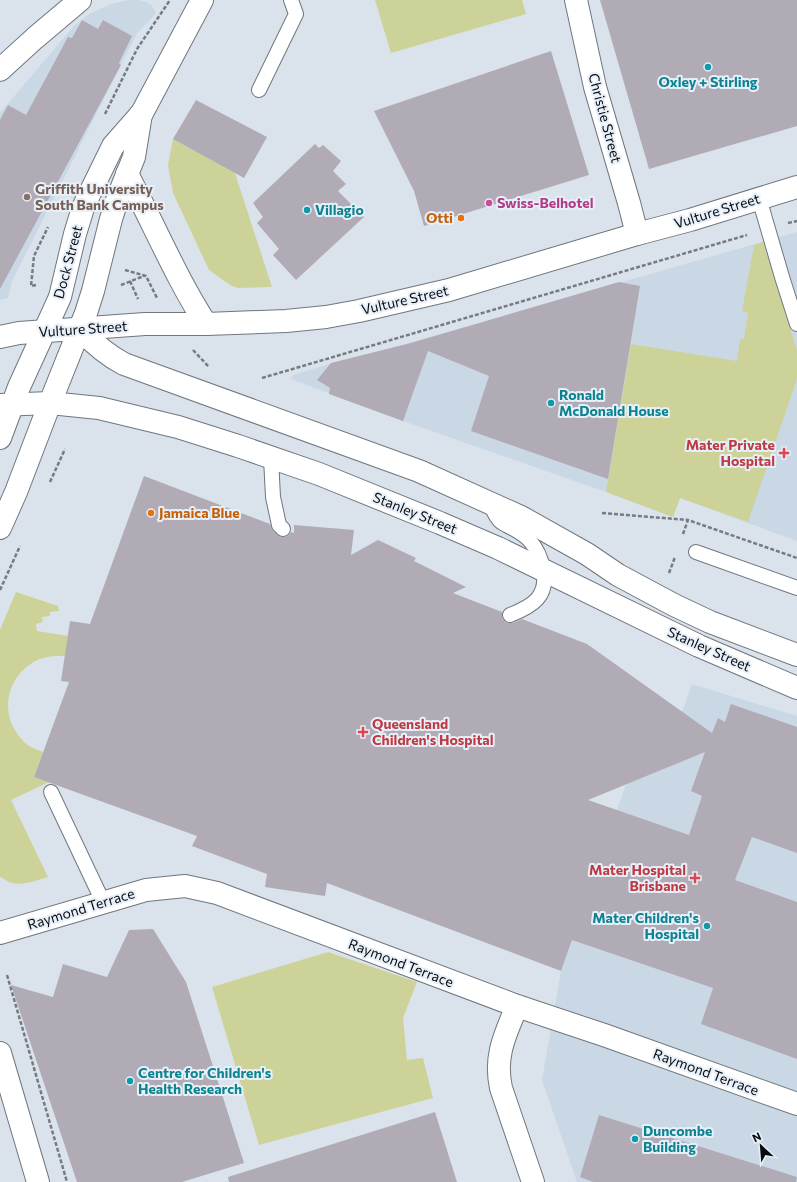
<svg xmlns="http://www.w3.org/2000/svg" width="797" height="1182" viewBox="0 0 797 1182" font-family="Commissioner,sans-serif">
<rect width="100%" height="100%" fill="#dae3eb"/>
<g fill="#cad8e6">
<path d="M129 0H139L146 2 152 6 156 12 152 18 137 33 12 281 8 298 0 300V113L73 27 89 14 111 4Z"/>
<path d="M797 232V541L680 498 673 517 606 492 403 421 291 379 293 375 329 364 398 346Z"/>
<path d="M692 684 797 716V1182H577L542 1080 561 971 626 784 661 770Z"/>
</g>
<g fill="#cdd398">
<path d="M375 0H522L526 14 391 53Z"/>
<path d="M173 139 235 173 272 287 238 288 230 285 209 270 173 193 168 165Z"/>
<path d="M763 242 797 350V379L748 522 680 498 673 517 606 492 631 344 737 361 740 339H744L748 313 742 311 754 245Z"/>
<path d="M16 592 58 606 59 611 50 612V616L42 617 43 622 36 624 37 631 68 636 65 656C54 656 42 656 32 663 10 677 2 703 13 727 17 734 22 741 29 746 33 748 38 750 43 752L34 777 49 782 11 800 48 877C37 880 21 887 9 882 6 881 3 878 0 877V630Z"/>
<path d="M328 952 417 982 403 1018 407 1060 423 1058 433 1098 259 1145 212 987Z"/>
</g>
<g fill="#b1abb5" fill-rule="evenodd">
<path d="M600 0H797V126L649 169Z"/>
<path d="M82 20 98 29 103 20 132 36 119 63 121 65 0 289V120L8 105 26 115 68 37 72 38Z"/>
<path d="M551 51 589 175 424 226 414 191 374 111Z"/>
<path d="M196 100 267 137 244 178 173 139Z"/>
<path d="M315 144 319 148 323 145 341 161 333 171 346 184 338 191 364 217 296 280 273 255 279 249 257 223 263 217 253 203Z"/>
<path d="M619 282 640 286 608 479 471 431 489 376 428 351 403 421 329 394 330 388 317 380 331 363 411 343Z"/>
<path d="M144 476 270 524 273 531 280 537H286L289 535 291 532 294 533V525L354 530 351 555 378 540 416 558 414 561 466 587 453 593 502 612V618L505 622 509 623H513L522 619 587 644 712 733 718 718 725 722 731 704 797 727V853L752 837 735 880 797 902V1059L701 1024 713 988 572 940 561 971 327 883 325 896 265 887 267 874 192 846 197 836 34 777 69 682 61 681 70 621 90 624ZM705 752 691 791 702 796 689 835 588 800Z"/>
<path d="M153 929 186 982 244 1163 182 1182H77L11 985 53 997 63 964 107 977 129 930Z"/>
<path d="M435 1112 457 1182H229L228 1177Z"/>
<path d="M599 1115 797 1177 796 1182H593L580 1177Z"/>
</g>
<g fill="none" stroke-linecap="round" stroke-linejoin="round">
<g stroke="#6f767e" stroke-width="16">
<g id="lane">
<path d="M259 90 296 14 291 0"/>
<path d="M759 198 782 277 797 324"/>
<path d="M271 458 273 497 279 525 283 529"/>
<path d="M489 502C492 508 495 516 500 521 502 523 505 524 508 526 516 530 524 534 530 541 538 550 541 558 543 569 549 596 533 606 510 615"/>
<path d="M696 552 797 588"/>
<path d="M51 792 103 902"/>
</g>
</g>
<g stroke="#6f767e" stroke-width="24">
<g id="street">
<path d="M576 0 595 87 629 203 637 234"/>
<path d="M0 70 35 38 80 0"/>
<path d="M0 438 19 387 60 297 75 234 83 208 89 195 113 146 142 113 202 0"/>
<path d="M0 528 16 492 50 403 86 313 93 291 111 219 118 197 134 157 141 114"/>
<path d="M0 933 146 890 185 886 217 893 517 1006 604 1035 797 1104"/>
<path d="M517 1006C505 1035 494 1056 501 1088L533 1182"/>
<path d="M0 1053 38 1182"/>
</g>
</g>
<g stroke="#6f767e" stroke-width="24">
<path id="secondary" d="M80 329C93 343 107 355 124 364L419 471 521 517 587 554 618 575 674 605 710 622 797 655"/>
</g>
<g stroke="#6f767e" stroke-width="24">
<g id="primary">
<path d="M127 174C154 224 175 276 206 324"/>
<path d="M0 337 19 333 145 324H206L286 321 326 317 359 311 449 290 637 234 690 220 797 187"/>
<path d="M0 405 50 403 99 408 178 427 238 446 319 474 440 523 498 548 699 646 797 688"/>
</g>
</g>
<g stroke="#757b80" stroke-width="2.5" stroke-dasharray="4 2" stroke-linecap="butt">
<path d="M105 114 137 49 170 0"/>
<path d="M788 223 797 221"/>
<path d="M125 270 146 276 157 298"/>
<path d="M130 281 138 299"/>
<path d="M36 285 31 286 34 256 48 227"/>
<path d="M121 285 144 276"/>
<path d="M193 350 209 367"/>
<path d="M262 378 747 235"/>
<path d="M50 482 65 449"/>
<path d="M602 513 688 520"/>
<path d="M683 534 688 520 797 558"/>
<path d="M669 573 675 557"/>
<path d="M0 590 20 546"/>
<path d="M7 975 67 1182"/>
</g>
<use href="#lane" stroke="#fff" stroke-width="14"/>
<use href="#street" stroke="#fff" stroke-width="22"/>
<use href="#secondary" stroke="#fff" stroke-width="22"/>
<use href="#primary" stroke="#fff" stroke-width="22"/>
</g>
<g fill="#0f9aa8" stroke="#e7f0f9" stroke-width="1.5">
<circle cx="708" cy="67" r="4"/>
<circle cx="307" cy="210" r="4"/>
<circle cx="551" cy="403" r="4"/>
<circle cx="707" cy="926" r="4"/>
<circle cx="130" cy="1081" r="4"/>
<circle cx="635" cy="1139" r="4"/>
</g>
<circle fill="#8d6e63" stroke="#e7f0f9" stroke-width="1.5" cx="27" cy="197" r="4"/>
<circle fill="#d1479c" stroke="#e7f0f9" stroke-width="1.5" cx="489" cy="203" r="4"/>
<g fill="#e8710a" stroke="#e7f0f9" stroke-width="1.5">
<circle cx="461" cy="218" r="4"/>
<circle cx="151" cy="513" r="4"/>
</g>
<g fill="#e0444e" stroke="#e7f0f9" stroke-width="1.5">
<path d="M782 447h4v4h4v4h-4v4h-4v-4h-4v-4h4z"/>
<path d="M361 726h4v4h4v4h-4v4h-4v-4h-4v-4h4z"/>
<path d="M693 872h4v4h4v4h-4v4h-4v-4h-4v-4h4z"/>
</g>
<g text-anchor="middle" stroke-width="4" stroke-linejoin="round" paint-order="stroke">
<g font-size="14" font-weight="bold" fill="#0d838f" stroke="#e7f0f9" text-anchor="start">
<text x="708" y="87" text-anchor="middle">Oxley + Stirling</text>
<text x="315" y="215">Villagio</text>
<text x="559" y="400">Ronald<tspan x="559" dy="16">McDonald House</tspan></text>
<text x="699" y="923" text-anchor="end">Mater Children's<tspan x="699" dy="16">Hospital</tspan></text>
<text x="138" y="1078">Centre for Children's<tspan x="138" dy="16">Health Research</tspan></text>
<text x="643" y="1136">Duncombe<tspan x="643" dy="16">Building</tspan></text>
</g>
<g font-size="14" fill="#090c0f" stroke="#e7f0f9">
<text transform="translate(605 118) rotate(75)" y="5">Christie Street</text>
<text transform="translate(717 211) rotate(-17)" y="5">Vulture Street</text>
<text transform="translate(68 262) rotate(-75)" y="5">Dock Street</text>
<text transform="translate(405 300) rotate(-13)" y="5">Vulture Street</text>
<text transform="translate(83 329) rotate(-4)" y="5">Vulture Street</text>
<text transform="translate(415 513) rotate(22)" y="5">Stanley Street</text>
<text transform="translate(709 649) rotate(24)" y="5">Stanley Street</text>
<text transform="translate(81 909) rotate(-17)" y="5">Raymond Terrace</text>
<text transform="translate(401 963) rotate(21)" y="5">Raymond Terrace</text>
<text transform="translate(706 1072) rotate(20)" y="5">Raymond Terrace</text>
</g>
<g font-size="14" font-weight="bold" fill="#785e54" stroke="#e7f0f9" text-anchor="start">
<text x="35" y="194">Griffith University<tspan x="35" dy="16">South Bank Campus</tspan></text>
</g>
<g font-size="14" font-weight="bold" fill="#b23c85" stroke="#e7f0f9" text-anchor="start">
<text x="497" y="208">Swiss-Belhotel</text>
</g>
<g font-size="14" font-weight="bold" fill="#c56008" stroke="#e7f0f9" text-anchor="end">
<text x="453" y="223">Otti</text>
<text x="159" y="518" text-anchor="start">Jamaica Blue</text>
</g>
<g font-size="14" font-weight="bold" fill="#be3a42" stroke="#e7f0f9" text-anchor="end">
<text x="775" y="450">Mater Private<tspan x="775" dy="16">Hospital</tspan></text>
<text x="372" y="729" text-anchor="start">Queensland<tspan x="372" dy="16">Children's Hospital</tspan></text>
<text x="686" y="875">Mater Hospital<tspan x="686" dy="16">Brisbane</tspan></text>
</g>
</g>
<g transform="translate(761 1146) rotate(334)" stroke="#e7f0f9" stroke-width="3" paint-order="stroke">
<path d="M0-3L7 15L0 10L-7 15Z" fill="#090c0f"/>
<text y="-6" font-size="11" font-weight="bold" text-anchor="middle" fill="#090c0f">N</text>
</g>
</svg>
